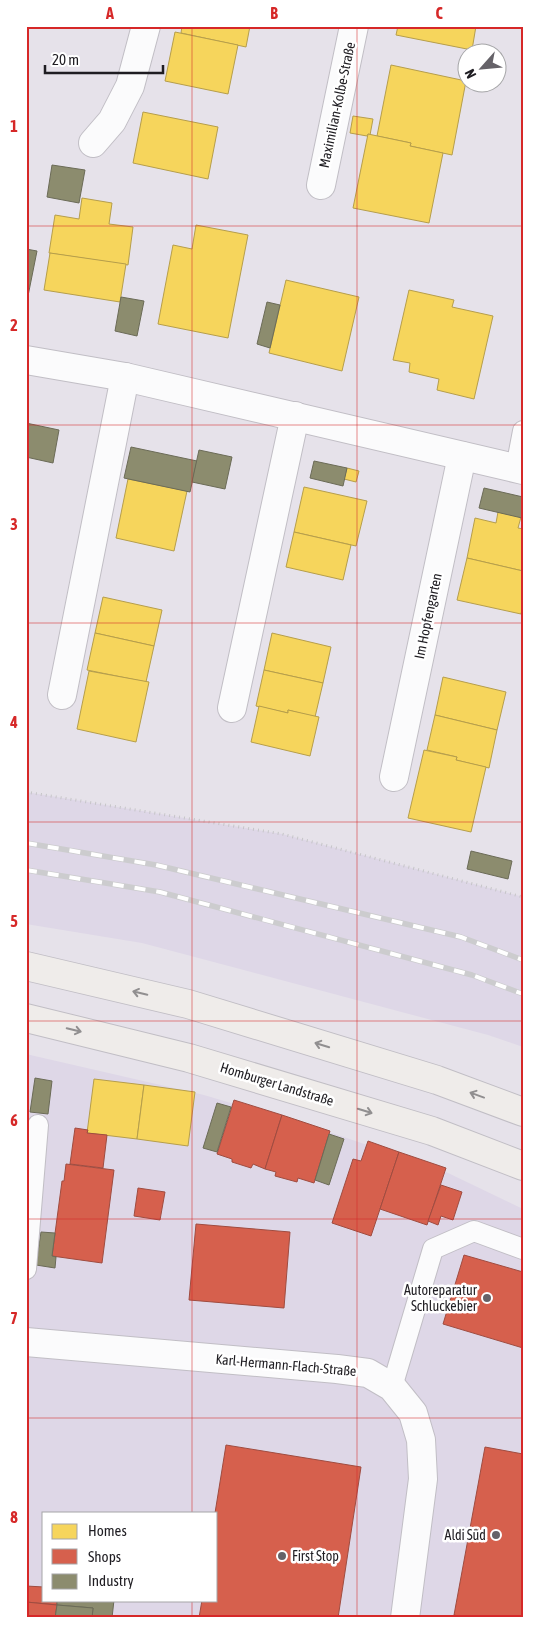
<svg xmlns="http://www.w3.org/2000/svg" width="549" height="1644" viewBox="0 0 549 1644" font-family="'Asap Condensed',sans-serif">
<rect width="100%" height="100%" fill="#e6e2ea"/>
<g fill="#ded7e7" fill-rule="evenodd">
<path d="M26 792 282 834 523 897V1047L488 1035 142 943 26 924Z"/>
<path d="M26 1054 204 1095 335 1134 446 1172 523 1209V1618H26ZM44 1513H216V1600H44Z"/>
</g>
<g fill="#f6d55c" stroke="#b69e4b">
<path d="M182 26H250L246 47 181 33Z"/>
<path d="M398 26H476L472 50 396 35Z"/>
<path d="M175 32 238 45 228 94 165 81Z"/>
<path d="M391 65 466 81 452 155 410 146 411 143 377 136Z"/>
<path d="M143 112 218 127 208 179 133 163Z"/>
<path d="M353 116 373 119 370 135 368 134 367 136 350 133Z"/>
<path d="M368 134 411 143 410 146 443 153 429 223 353 208Z"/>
<path d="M82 198 112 203 109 224 133 227 128 265 49 253 55 215 79 219Z"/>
<path d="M196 225 248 235 228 338 158 324 173 245 192 249Z"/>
<path d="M50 253 126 264 120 302 44 290Z"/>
<path d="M286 280 359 297 342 371 269 353Z"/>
<path d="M409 290 454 300 452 307 493 316 474 399 437 390 439 379 409 372 410 363 393 360Z"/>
<path d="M347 468 359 471 356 482 344 479Z"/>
<path d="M128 479 187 491 174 551 116 538Z"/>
<path d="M304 487 367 501 356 546 294 532Z"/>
<path d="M498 512 521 517 518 528 523 529V571L467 558 475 518 496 523Z"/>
<path d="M294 532 351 545 343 580 286 567Z"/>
<path d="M467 558 523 571V604L521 614 457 600Z"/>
<path d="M103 597 162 610 154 646 95 633Z"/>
<path d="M95 633 154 646 146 682 87 670Z"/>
<path d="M272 633 331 647 323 683 264 670Z"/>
<path d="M264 670 323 683 315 717 288 710V713L256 706Z"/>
<path d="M89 671 149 682 136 742 77 729Z"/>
<path d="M443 677 506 692 497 730 435 715Z"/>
<path d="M259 706 288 713V710L319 717 310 756 251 742Z"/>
<path d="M435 715 497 730 489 768 456 760 457 757 427 750Z"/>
<path d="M424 750 457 757 456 760 486 767 471 832 408 818Z"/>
<path d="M94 1079 144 1085 137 1139 87 1133Z"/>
<path d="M144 1085 195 1092 188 1146 137 1139Z"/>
</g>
<g fill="#d6604d" stroke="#9f4c40">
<path d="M234 1100 282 1115 265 1169 253 1164 251 1168 232 1162V1159L217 1154Z"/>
<path d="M282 1115 330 1131 314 1183 298 1178 297 1182 275 1176 276 1172 265 1169Z"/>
<path d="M75 1128 88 1130 87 1133 107 1135 103 1168 70 1164Z"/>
<path d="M368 1141 399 1152 371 1236 332 1223 353 1159 361 1161Z"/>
<path d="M399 1152 446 1168 427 1225 380 1209Z"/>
<path d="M66 1164 114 1170 102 1263 52 1256 62 1181H64Z"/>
<path d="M441 1185 462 1192 453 1220 441 1216 438 1225 428 1221Z"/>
<path d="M138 1188 165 1192 160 1220 134 1216Z"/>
<path d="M196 1224 290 1232 284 1308 189 1300Z"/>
<path d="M464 1255 523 1272V1348L443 1324Z"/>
<path d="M226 1445 361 1467 338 1618H199L202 1600H216L215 1513Z"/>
<path d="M485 1447 523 1454V1618H467L454 1615Z"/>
<path d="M26 1586 44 1587V1600H57V1605L26 1602Z"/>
<path d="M26 1602 57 1605 55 1618H26Z"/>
</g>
<g fill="#8c8c6e" stroke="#6b6b57">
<path d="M52 165 85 170 79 203 47 197Z"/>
<path d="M26 249 37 251 27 301H26Z"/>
<path d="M121 297 144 301 137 336 115 331Z"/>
<path d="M267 302 280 305 270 348 257 344Z"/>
<path d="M26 423 59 430 53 463 26 457Z"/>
<path d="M131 447 197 461 190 492 124 478Z"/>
<path d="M199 450 232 457 225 489 192 482Z"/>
<path d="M314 461 347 468 343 486 310 478Z"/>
<path d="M484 488 523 497 522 518 479 508Z"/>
<path d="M471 851 512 861 508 879 467 869Z"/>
<path d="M35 1078 52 1081 48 1114 30 1112Z"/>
<path d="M217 1103 231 1107 217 1152 203 1148Z"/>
<path d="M329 1134 344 1139 329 1185 315 1180Z"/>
<path d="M41 1232 55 1233 52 1256 56 1257 55 1268 36 1265Z"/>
<path d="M57 1600H114L112 1618H92L93 1608 57 1605Z"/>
<path d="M57 1605 93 1608 92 1618H55Z"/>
</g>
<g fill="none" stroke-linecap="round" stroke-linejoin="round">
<g stroke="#c1bec5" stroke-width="22">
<g id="service">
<path d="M516 468 523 431"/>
<path d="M26 1269 38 1125"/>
<path d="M392 1387 433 1249 474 1231 523 1249"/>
</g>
</g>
<g stroke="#c1bec5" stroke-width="30">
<g id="minor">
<path d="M93 143 112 121 130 86 146 26"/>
<path d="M321 185 354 26"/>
<path d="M26 360 125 377 523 470"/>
<path d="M62 695 125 377"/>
<path d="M232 708 295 416"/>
<path d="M394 777 462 456"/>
<path d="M26 1342 337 1369 368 1373 392 1387 413 1413 421 1440 423 1479 405 1618"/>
</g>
</g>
<g stroke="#c1bec5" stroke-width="30">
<g id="secondary">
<path d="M26 966 188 1004 437 1080 523 1112"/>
<path d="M26 1018 189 1058 432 1131 523 1166"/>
</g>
</g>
<path stroke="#c6c5c8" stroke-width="3" stroke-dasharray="1 4" stroke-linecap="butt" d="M26 792 282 834 523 897"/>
<use href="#service" stroke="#fbfbfc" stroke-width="20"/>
<use href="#minor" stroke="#fbfbfc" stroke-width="28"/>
<use href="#secondary" stroke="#efecea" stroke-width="28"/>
<g stroke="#ccccce" stroke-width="5.5">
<g id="rail">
<path d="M26 843 156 865 461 937 523 960"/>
<path d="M26 870 160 892 472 975 523 994"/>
</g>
</g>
<use href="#rail" stroke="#fff" stroke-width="4" stroke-dasharray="11" stroke-linecap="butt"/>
</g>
<defs><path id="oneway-shaft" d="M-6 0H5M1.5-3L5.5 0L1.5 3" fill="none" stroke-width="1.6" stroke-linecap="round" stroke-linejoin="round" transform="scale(1.25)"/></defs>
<g stroke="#918f90">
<use href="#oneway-shaft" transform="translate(140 993) rotate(-167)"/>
<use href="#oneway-shaft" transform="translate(74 1030) rotate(14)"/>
<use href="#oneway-shaft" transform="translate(322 1045) rotate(-163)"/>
<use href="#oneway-shaft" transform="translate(477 1095) rotate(-160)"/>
<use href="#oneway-shaft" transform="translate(365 1111) rotate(17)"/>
</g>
<path fill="none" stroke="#d62828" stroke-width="1" stroke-opacity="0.55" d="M192 26V1513M357 26V1618M26 226H523M26 425H523M26 623H523M26 822H523M26 1021H523M26 1219H523M26 1418H523M192 1600V1618"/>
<g fill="#656268" stroke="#fff" stroke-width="2">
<circle cx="487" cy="1298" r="5"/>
<circle cx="496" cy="1535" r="5"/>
<circle cx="282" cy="1556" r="5"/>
</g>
<g text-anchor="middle" stroke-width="5" stroke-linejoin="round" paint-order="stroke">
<g font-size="14" fill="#1f1d22" stroke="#fff">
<text transform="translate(337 105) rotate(-78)" y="5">Maximilian-Kolbe-Straße</text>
<text transform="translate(428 616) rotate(-78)" y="5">Im Hopfengarten</text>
<text transform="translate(277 1084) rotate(17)" y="5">Homburger Landstraße</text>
<text transform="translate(286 1365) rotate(5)" y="5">Karl-Hermann-Flach-Straße</text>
</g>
<g font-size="14" fill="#1f1d22" stroke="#fff" text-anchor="end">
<text x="477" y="1295">Autoreparatur<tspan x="477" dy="16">Schluckebier</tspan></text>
<text x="486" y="1540">Aldi Süd</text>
<text x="292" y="1561" text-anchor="start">First Stop</text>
</g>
</g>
<rect width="549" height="1644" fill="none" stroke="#ffffff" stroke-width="55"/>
<rect x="42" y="1512" width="175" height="90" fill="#ffffff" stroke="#a5a5a7"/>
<rect x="52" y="1524" width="25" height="15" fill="#f6d55c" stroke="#a5a5a7"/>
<text x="88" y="1536" font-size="15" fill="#1f1d22">Homes</text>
<rect x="52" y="1549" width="25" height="15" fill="#d6604d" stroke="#a5a5a7"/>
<text x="88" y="1562" font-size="15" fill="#1f1d22">Shops</text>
<rect x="52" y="1574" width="25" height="15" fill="#8c8c6e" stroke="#a5a5a7"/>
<text x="88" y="1586" font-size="15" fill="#1f1d22">Industry</text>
<g transform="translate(482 68) rotate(243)"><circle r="24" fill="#ffffff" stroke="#a5a5a7"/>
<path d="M0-4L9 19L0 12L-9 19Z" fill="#656268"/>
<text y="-8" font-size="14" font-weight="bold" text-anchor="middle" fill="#1f1d22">N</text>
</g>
<path d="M45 65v8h118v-8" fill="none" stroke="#1f1d22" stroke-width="2.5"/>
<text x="52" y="65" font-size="15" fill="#1f1d22" stroke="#ffffff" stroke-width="4" paint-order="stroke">20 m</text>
<rect x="28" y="28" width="494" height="1588" fill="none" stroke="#d62828" stroke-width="2"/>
<g font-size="16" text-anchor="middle" font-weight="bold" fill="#d62828">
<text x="110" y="19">A</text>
<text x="274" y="19">B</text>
<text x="439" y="19">C</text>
<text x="14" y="132">1</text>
<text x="14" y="331">2</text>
<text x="14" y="530">3</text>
<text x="14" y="728">4</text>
<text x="14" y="927">5</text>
<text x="14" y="1126">6</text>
<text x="14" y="1324">7</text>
<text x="14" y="1523">8</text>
</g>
</svg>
